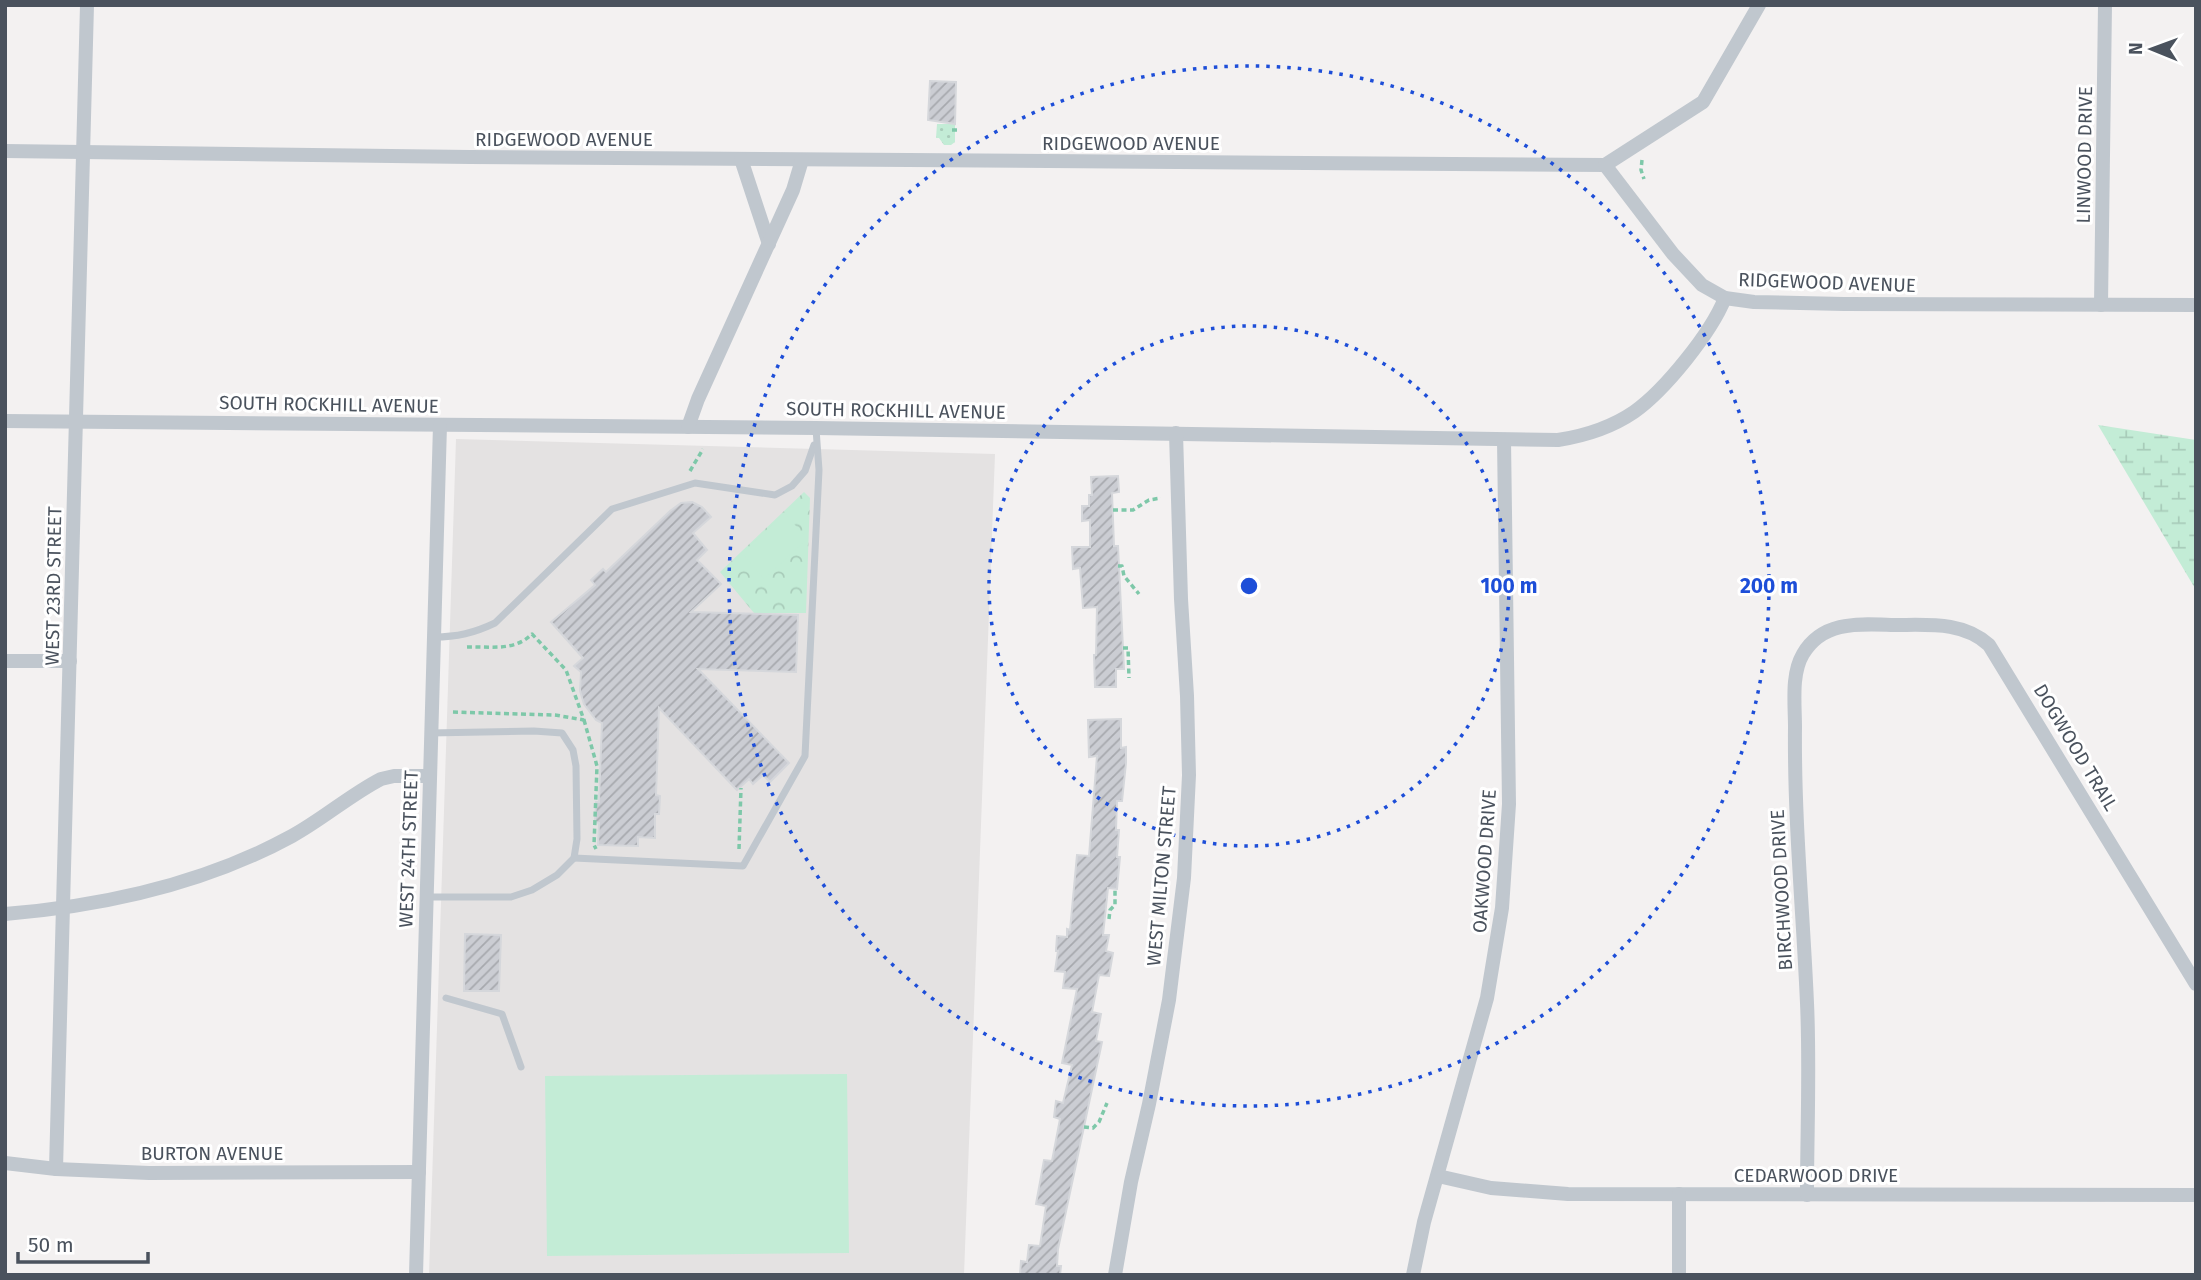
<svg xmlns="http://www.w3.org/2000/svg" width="2201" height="1280" viewBox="0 0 2201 1280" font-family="'Fira Sans',sans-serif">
<defs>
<pattern id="grass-dots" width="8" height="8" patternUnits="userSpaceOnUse" patternTransform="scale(1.75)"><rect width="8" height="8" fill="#c3ecd6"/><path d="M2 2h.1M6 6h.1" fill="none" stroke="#a9ccba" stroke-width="1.8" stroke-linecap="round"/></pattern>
<pattern id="wetland-marsh" width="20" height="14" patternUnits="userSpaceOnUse" patternTransform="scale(1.75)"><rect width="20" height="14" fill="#c3ecd6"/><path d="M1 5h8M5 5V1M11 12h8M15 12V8" fill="none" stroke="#a9ccba"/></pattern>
<pattern id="park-crowns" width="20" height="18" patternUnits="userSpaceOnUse" patternTransform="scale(1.75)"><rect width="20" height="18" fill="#c3ecd6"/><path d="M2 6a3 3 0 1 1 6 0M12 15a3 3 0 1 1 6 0" fill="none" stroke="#a9ccba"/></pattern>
<pattern id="building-hatch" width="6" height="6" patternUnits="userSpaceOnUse" patternTransform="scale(1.75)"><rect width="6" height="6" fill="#cbcdd3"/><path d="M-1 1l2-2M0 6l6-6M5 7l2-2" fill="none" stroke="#a7a9ae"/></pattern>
</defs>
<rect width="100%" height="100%" fill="#f3f1f1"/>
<path fill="#e4e2e2" d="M456 439 995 454 964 1275H429Z"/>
<path fill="url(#grass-dots)" d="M937 124H955V142L951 145H944L939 138H936Z"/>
<path fill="url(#wetland-marsh)" d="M2098 425 2196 440V590Z"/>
<path fill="url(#park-crowns)" d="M804 492 810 498 806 613H754L720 572Z"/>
<g fill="#c3ecd6">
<path d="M784 512 807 539 764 579 743 554Z"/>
<path d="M847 1074 849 1253 547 1256 545 1076Z"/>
</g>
<g fill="url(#building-hatch)" stroke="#d5d7db" stroke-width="2">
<path d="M930 81 956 82 955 124 928 120Z"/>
<path d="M1118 476 1119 492 1112 493 1114 546H1118L1124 669H1116V687H1095L1094 655H1096L1097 607 1083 608 1080 568 1073 569 1072 547H1090V520L1082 521V506H1089V495H1092L1091 477Z"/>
<path d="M692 502 702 507 711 517 693 533 707 550 697 560 721 584 691 612 798 615 796 672 698 669 789 763 770 782 763 775 753 784 749 779 737 790 659 708 656 795 660 796 659 814H655V838L638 837V846L598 845 599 823 595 822 596 802H599L602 723 596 720 584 704 580 691 581 672 574 666 583 658 551 622 595 585 591 580 603 569 606 572 670 511 681 503Z"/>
<path d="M1121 719V748L1126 747V763L1122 801H1117L1116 830H1119L1117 857H1120L1117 889 1108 888 1103 935H1109L1106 951 1113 953 1109 976 1099 975 1092 1012 1101 1014 1096 1041 1102 1042 1058 1249 1057 1266H1061L1060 1275H1020L1021 1261 1027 1262 1029 1245 1040 1246 1046 1206 1036 1204 1044 1160 1052 1161 1060 1119 1054 1117 1056 1101 1063 1103 1072 1065 1062 1063 1077 989 1063 988 1065 972 1055 971 1058 951H1056L1057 936 1067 937V929L1070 930 1077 855 1089 856 1097 756 1089 757 1088 720Z"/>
<path d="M465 934 501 935 499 991H464Z"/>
</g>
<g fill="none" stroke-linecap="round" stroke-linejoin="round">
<g stroke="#7ec8a9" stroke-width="3.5" stroke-dasharray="5 3.5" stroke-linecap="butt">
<path d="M952 130H960"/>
<path d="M1642 160 1641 170 1644 179"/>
<path d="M690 471 703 449"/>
<path d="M1113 510H1133L1149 500 1161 498"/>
<path d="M1118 566H1122L1124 576 1139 594"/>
<path d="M1123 648H1128L1129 678"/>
<path d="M453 712 555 715 584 720 566 670 532 634C514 652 490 646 467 647"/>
<path d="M584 720 597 766 594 845 596 849"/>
<path d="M739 849 741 788"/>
<path d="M1109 919 1110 910 1115 905V889"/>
<path d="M1084 1127 1093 1128 1099 1122 1107 1103"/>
</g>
<g stroke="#c0c7ce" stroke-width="7">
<path d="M434 637C457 637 474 633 495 623L612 509 695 483 775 495 792 486 805 471 814 445"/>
<path d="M574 858 743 866 805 756 819 470 816 429"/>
<path d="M427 897H511L532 890 557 875 574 858 577 839 576 766 573 750 562 733 534 731 430 733"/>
<path d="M446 998 502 1014 521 1067"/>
</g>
<g stroke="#c0c7ce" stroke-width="14">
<path d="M5 151 470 157 1605 165"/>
<path d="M741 159 769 244"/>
<path d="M1605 165 1673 254 1702 285 1725 298 1754 302 1844 304 2196 305"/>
<path d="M1605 165 1703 102 1759 5"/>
<path d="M2101 305 2105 5"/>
<path d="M5 421 816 428 1558 440C1584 436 1612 427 1634 412 1665 390 1711 333 1725 298"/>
<path d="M688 427 698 399 793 190 802 160"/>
<path d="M5 661H70"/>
<path d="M5 914C104 906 204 884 292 836 323 819 350 795 381 779L394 776H429"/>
<path d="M5 1163 56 1169 149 1173 419 1172"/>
<path d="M56 1169 87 5"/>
<path d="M1438 1176 1491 1188 1568 1194 2196 1195"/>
<path d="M1807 1195C1807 1131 1810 1067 1807 1003 1803 911 1794 819 1795 727 1795 704 1791 674 1803 654 1823 620 1860 624 1894 625 1927 625 1963 621 1989 645L2196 984"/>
<path d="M416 1275 440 425"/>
<path d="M1115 1275 1131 1182 1149 1104 1169 1000 1184 878 1189 775 1187 696 1181 599 1176 433"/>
<path d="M1413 1275 1424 1222 1487 998 1502 908 1509 804 1504 440"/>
<path d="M1679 1275V1194"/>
</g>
</g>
<g fill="none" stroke="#1d4ed8" stroke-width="3.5" stroke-dasharray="3.5 7">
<circle cx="1249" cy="586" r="260"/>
<circle cx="1249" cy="586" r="520"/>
</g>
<g text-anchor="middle" stroke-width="6" stroke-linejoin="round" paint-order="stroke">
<g font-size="19" fill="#4a525d" stroke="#fff">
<text x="564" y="146">RIDGEWOOD AVENUE</text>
<text x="1131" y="150">RIDGEWOOD AVENUE</text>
<text transform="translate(2084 155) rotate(-89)" y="7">LINWOOD DRIVE</text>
<text transform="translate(1827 282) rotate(2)" y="7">RIDGEWOOD AVENUE</text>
<text transform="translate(329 404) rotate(1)" y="7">SOUTH ROCKHILL AVENUE</text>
<text transform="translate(896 410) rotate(1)" y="7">SOUTH ROCKHILL AVENUE</text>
<text transform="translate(53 586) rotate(-89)" y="7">WEST 23RD STREET</text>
<text transform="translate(2076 747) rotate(59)" y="7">DOGWOOD TRAIL</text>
<text transform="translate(408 849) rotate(-88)" y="7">WEST 24TH STREET</text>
<text transform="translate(1484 861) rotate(-86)" y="7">OAKWOOD DRIVE</text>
<text transform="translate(1161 876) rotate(-85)" y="7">WEST MILTON STREET</text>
<text transform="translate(1781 890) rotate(-93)" y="7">BIRCHWOOD DRIVE</text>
<text x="212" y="1160">BURTON AVENUE</text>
<text x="1816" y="1182">CEDARWOOD DRIVE</text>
</g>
</g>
<circle cx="1249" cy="586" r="10" fill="#1d4ed8" stroke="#fff" stroke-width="3.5"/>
<g font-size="21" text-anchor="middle" font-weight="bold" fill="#1d4ed8" stroke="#fff" stroke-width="6" stroke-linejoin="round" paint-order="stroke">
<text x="1509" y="593">100 m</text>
<text x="1769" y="593">200 m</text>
</g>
<rect width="2201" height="1280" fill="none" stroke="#4a525d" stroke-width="14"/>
<g transform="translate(2152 49) rotate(271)" stroke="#ffffff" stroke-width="5" paint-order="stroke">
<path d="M0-5L12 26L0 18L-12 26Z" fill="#4a525d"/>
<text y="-10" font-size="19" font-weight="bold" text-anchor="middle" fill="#4a525d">N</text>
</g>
<path d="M18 1252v10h130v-10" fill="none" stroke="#4a525d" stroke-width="3.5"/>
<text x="28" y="1252" font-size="21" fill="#4a525d" stroke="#ffffff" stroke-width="5" paint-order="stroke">50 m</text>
</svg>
